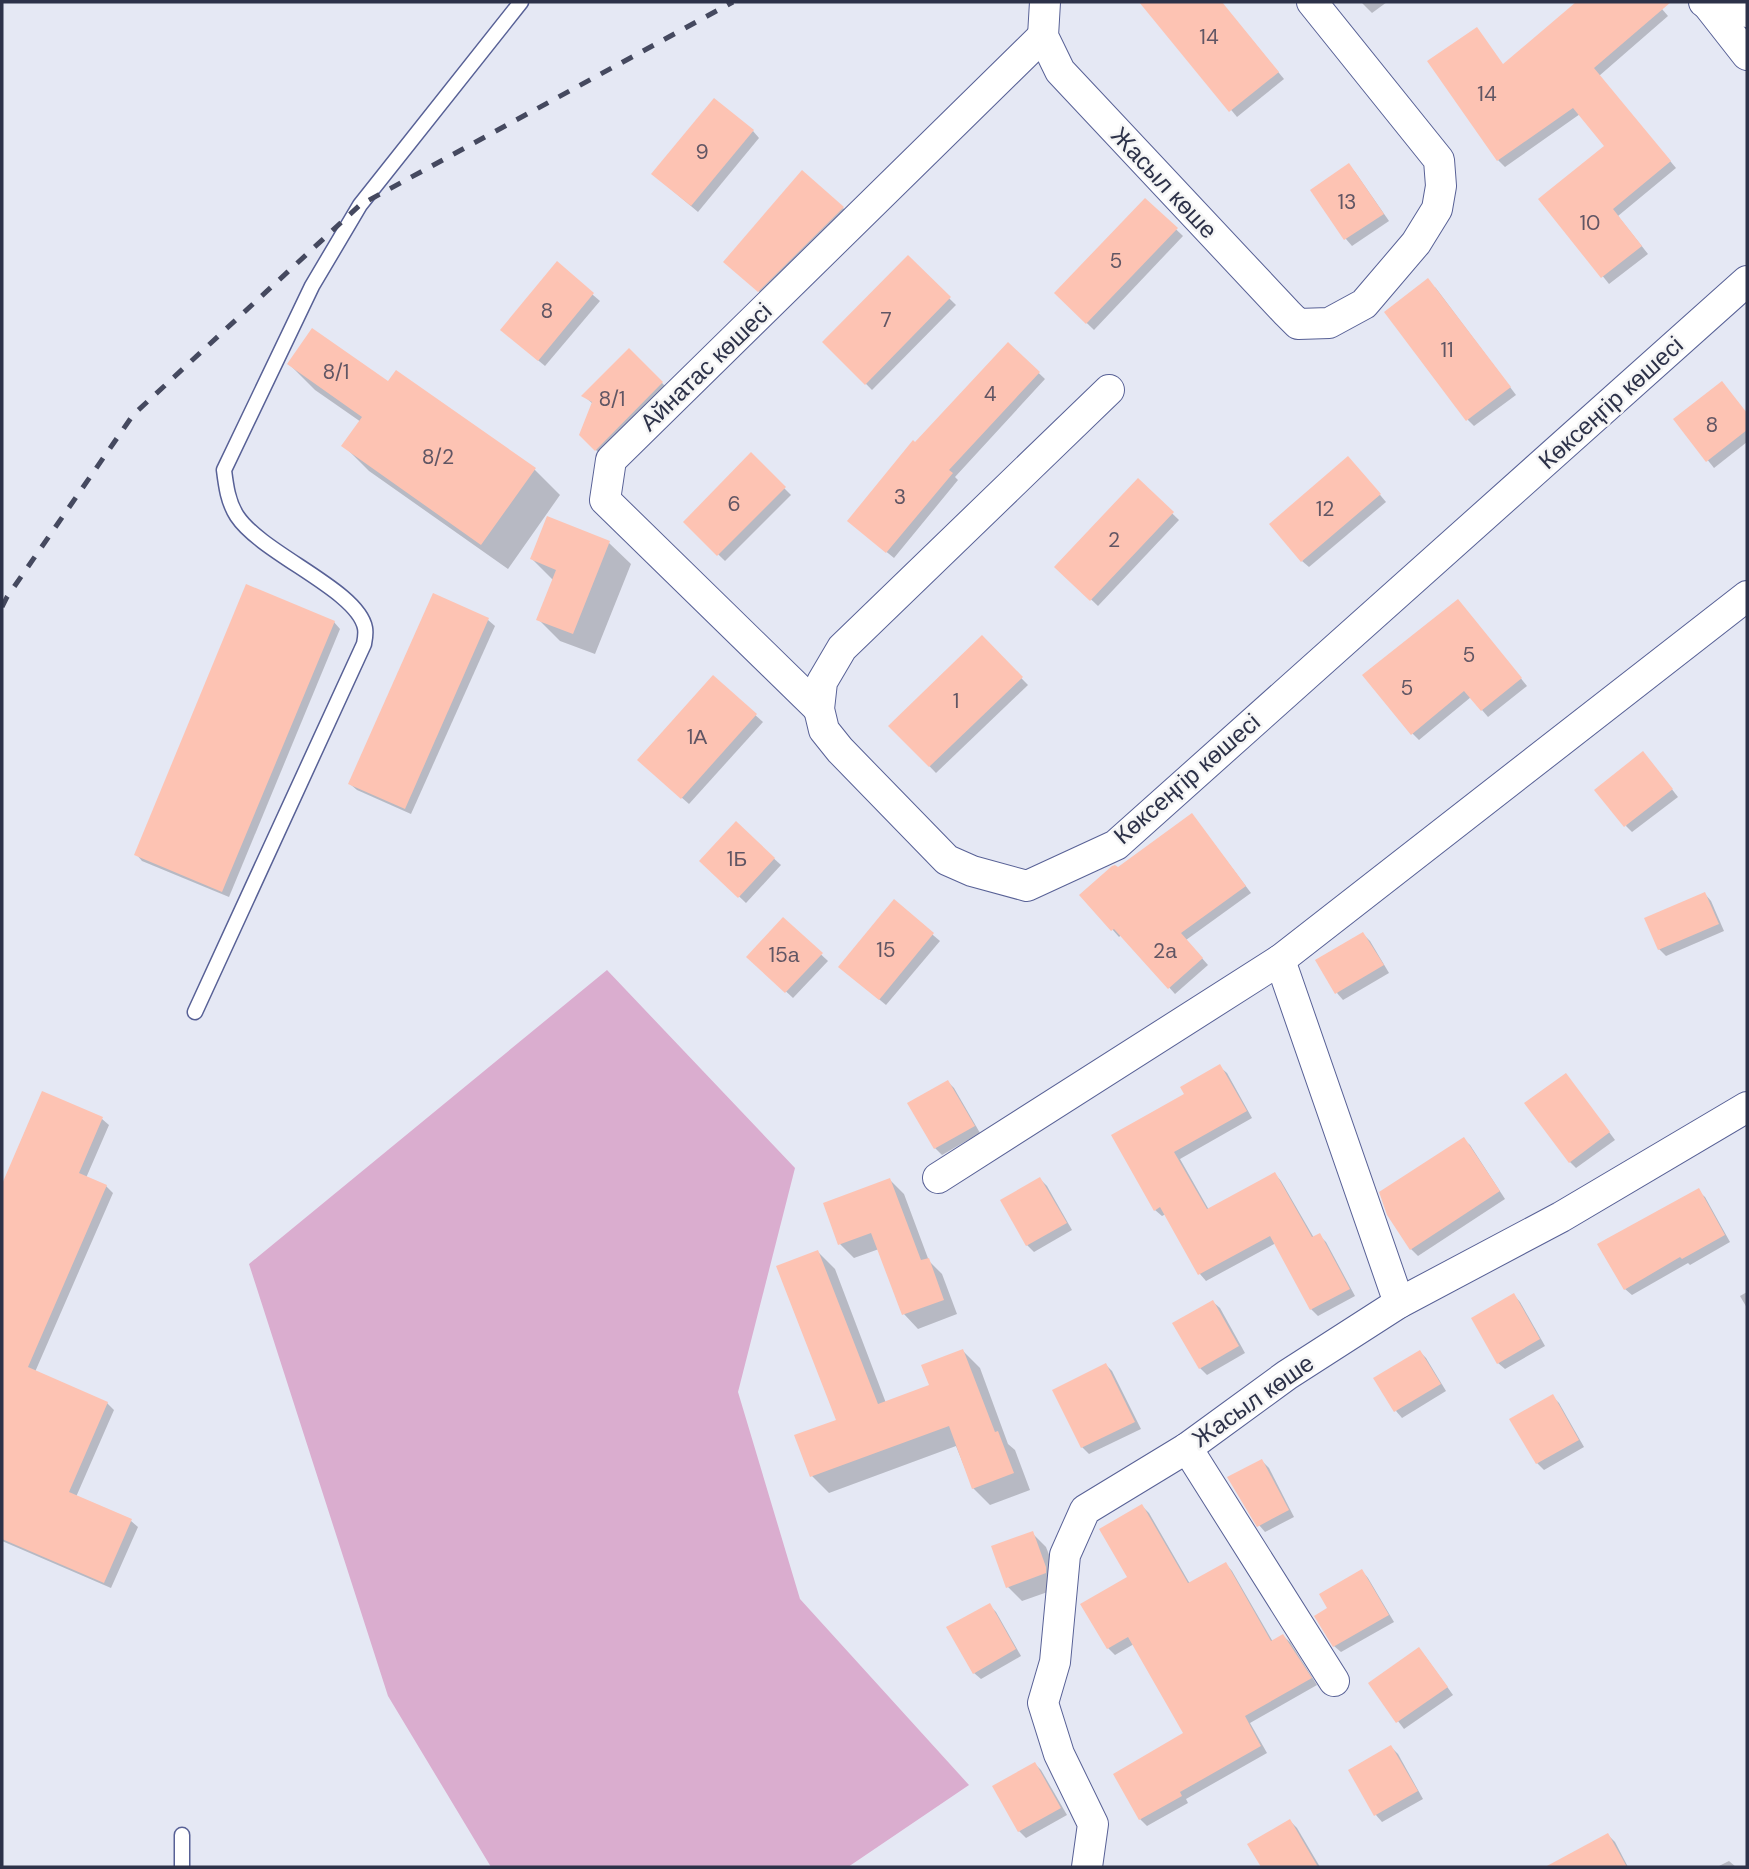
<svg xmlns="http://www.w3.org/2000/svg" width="1749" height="1869" viewBox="0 0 1749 1869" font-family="'DM Sans',sans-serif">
<rect width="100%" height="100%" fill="#e5e8f4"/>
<path fill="#daadcf" d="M607 970 795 1168 738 1392 800 1599 969 1785 848 1867H491L388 1696 249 1264Z"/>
<g fill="#0003">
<path d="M1142 2H1221L1284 79 1237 117Z"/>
<path d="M1361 2H1387L1372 13Z"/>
<path d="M1578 2H1656L1668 16 1599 76 1676 168 1618 216 1648 254 1609 284 1541 199 1607 146 1580 114 1505 167 1498 160 1430 62 1504 66Z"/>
<path d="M753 131 759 138 698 212 660 180Z"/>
<path d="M1349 166 1355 172 1389 221 1352 246 1346 239 1312 191Z"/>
<path d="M1145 200 1183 236 1094 330 1056 293Z"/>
<path d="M843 208 849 214 765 297 732 268Z"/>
<path d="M908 258 956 305 872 390 825 342Z"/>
<path d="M557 264 600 301 545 366 509 336Z"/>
<path d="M1435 287 1516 395 1474 426 1468 420Z"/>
<path d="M1008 344 1045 379 955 477 958 480 894 558 856 527 915 444Z"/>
<path d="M629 350 669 390 603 457 581 435 593 404 584 396Z"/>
<path d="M289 364 388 384 534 469 560 495 508 569 369 471 344 446 361 422 315 390Z"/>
<path d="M1728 390 1747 414V442L1714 468 1675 419Z"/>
<path d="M751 455 791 495 725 561 685 522Z"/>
<path d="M1355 465 1386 502 1309 567 1302 561Z"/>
<path d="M1138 481 1179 520 1098 606 1057 567Z"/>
<path d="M609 543 631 564 595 654 560 641 538 619 554 581 532 559Z"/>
<path d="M434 595 488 620 495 626 411 814 357 790 350 784Z"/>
<path d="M1464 608 1527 686 1488 717 1471 697 1419 740 1412 733Z"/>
<path d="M334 622 340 629 229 897 142 861 136 854Z"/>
<path d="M982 638 1028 685 936 773 891 726Z"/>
<path d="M713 677 763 722 689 804 646 766Z"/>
<path d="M1649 760 1678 797 1632 832 1626 826Z"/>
<path d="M1192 815 1251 893 1186 940 1208 965 1175 994 1122 934 1119 937 1082 895Z"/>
<path d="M736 824 781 865 746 903 702 861Z"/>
<path d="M1705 894 1711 901 1724 931 1666 956 1659 949Z"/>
<path d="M894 902 940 941 886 1005 847 973Z"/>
<path d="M784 920 828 961 793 998 749 957Z"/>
<path d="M1363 934 1370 941 1389 973 1343 1000 1337 993Z"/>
<path d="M1220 1067 1227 1073 1252 1118 1180 1159 1209 1210 1275 1174 1281 1181 1314 1238 1319 1235 1326 1242 1355 1296 1318 1316 1311 1309 1276 1243 1206 1281 1200 1274 1166 1214 1162 1216 1155 1210 1186 1095Z"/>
<path d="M1566 1075 1615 1140 1576 1168 1570 1162Z"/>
<path d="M948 1082 954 1088 980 1133 942 1155 935 1148Z"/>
<path d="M43 1094 102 1119 109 1125 86 1178 106 1186 113 1193 35 1372 107 1403 114 1410 76 1497 131 1521 138 1527 111 1588 2 1541V1188Z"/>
<path d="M1463 1139 1470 1145 1505 1199 1418 1256 1411 1249 1389 1214Z"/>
<path d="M1040 1179 1047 1186 1072 1230 1034 1252 1027 1245 1002 1200Z"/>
<path d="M890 1180 904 1194 929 1261 942 1274 957 1314 918 1329 904 1314 879 1249 854 1258 840 1244Z"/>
<path d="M1698 1191 1705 1197 1730 1242 1690 1265 1688 1263 1632 1295 1625 1289Z"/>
<path d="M818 1252 835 1269 886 1403 931 1386 963 1351 980 1368 1008 1444 1015 1450 1030 1490 990 1505 973 1488 956 1446 829 1493 812 1476 838 1421Z"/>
<path d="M1747 1292V1308L1740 1296Z"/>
<path d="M1514 1295 1520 1302 1545 1346 1505 1369 1498 1363Z"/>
<path d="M1213 1302 1220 1308 1245 1353 1207 1375 1200 1368Z"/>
<path d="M1420 1352 1426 1358 1446 1391 1402 1418 1396 1411Z"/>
<path d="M1106 1365 1112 1371 1141 1429 1089 1454 1082 1447 1054 1390Z"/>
<path d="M1552 1396 1559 1403 1584 1447 1544 1470 1537 1463Z"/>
<path d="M1262 1461 1269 1468 1294 1517 1265 1532 1259 1525Z"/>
<path d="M1142 1506 1149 1513 1190 1584 1226 1564 1232 1571 1273 1642 1283 1636 1290 1642 1317 1685 1250 1723 1267 1753 1186 1799 1188 1803 1147 1826 1140 1819 1186 1734 1134 1644 1115 1655 1108 1648 1129 1578Z"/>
<path d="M1032 1533 1046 1547 1060 1583 1059 1588 1022 1601 1008 1587Z"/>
<path d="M1362 1571 1368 1578 1394 1622 1341 1652 1334 1646 1330 1609Z"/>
<path d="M989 1605 996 1612 1021 1656 981 1679 974 1673Z"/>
<path d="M1425 1656 1453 1695 1404 1729 1370 1684Z"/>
<path d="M1391 1747 1398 1754 1423 1799 1382 1822 1376 1815 1351 1771Z"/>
<path d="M1035 1764 1041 1770 1067 1815 1026 1838 1019 1831 994 1787Z"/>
<path d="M1290 1821 1297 1828 1320 1867H1263L1250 1844Z"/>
<path d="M1608 1835 1615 1842 1628 1867H1549Z"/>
<path d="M1729 1861 1736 1867H1717Z"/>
</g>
<g fill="#fdc3b3">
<path d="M1139 2H1222L1279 72 1229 112Z"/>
<path d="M1576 2H1671L1594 68 1671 161 1613 209 1642 246 1601 278 1538 199 1604 146 1573 108 1497 161 1427 61 1477 27 1503 64Z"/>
<path d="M714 98 754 130 691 206 651 174Z"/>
<path d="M1349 163 1384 214 1344 240 1310 190Z"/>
<path d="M802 170 844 207 758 292 723 262Z"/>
<path d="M1145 198 1178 228 1086 324 1054 293Z"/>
<path d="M908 255 951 297 865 385 822 342Z"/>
<path d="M557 261 594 293 538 361 500 330Z"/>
<path d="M1428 278 1511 387 1466 421 1384 312Z"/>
<path d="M312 328 388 381 396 370 536 468 481 545 341 446 362 417 287 364Z"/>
<path d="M1008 342 1040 372 949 470 953 473 886 553 847 521 913 440 915 442Z"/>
<path d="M629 348 663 382 595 451 579 435 592 402 581 396Z"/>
<path d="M1722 381 1747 413V430L1706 462 1673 419Z"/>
<path d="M751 452 786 487 717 556 683 522Z"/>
<path d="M1348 456 1381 494 1301 562 1269 524Z"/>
<path d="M1138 478 1174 512 1090 601 1054 567Z"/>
<path d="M547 516 610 541 573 634 536 620 556 570 530 559Z"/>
<path d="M246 584 335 621 222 892 134 855Z"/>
<path d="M433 593 489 618 405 809 348 784Z"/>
<path d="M1458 599 1522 678 1481 711 1464 691 1411 735 1362 675Z"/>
<path d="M982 635 1023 677 929 767 888 726Z"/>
<path d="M713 675 757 714 681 799 637 760Z"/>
<path d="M1643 751 1673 789 1624 827 1594 790Z"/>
<path d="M1192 813 1246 886 1181 933 1203 958 1168 989 1114 929 1111 931 1079 895 1112 866 1115 865 1118 867Z"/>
<path d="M736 821 775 858 738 898 699 861Z"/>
<path d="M1705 892 1719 924 1658 950 1644 918Z"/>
<path d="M894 899 934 933 879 1000 838 967Z"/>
<path d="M783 917 823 953 785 993 746 957Z"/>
<path d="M1363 932 1384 965 1335 994 1315 960Z"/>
<path d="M1220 1064 1247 1111 1174 1152 1207 1209 1275 1172 1312 1237 1320 1233 1350 1289 1310 1310 1270 1236 1198 1275 1160 1207 1154 1211 1111 1135 1184 1094 1180 1087Z"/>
<path d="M1566 1073 1610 1132 1569 1163 1524 1103Z"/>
<path d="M948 1080 975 1126 934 1149 907 1103Z"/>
<path d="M42 1091 103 1117 79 1173 107 1185 28 1367 108 1402 69 1492 132 1519 104 1583 2 1539V1184Z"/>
<path d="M1464 1137 1500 1191 1410 1250 1387 1215 1379 1192Z"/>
<path d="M1040 1177 1067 1223 1026 1246 1000 1200Z"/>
<path d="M890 1178 921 1260 929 1258 944 1300 902 1315 871 1233 838 1245 823 1203Z"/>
<path d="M1699 1188 1725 1235 1682 1259 1680 1257 1624 1290 1597 1244Z"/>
<path d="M818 1250 878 1404 929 1385 921 1365 963 1349 995 1432 998 1431 1014 1473 972 1489 949 1426 810 1477 794 1435 836 1420 776 1266Z"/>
<path d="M1514 1293 1540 1339 1497 1364 1471 1318Z"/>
<path d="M1213 1300 1239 1346 1199 1369 1172 1323Z"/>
<path d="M1420 1350 1441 1384 1394 1412 1373 1378Z"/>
<path d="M1106 1363 1135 1422 1081 1448 1052 1390Z"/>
<path d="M1553 1394 1579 1440 1536 1464 1509 1419Z"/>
<path d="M1262 1459 1289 1510 1257 1527 1227 1477Z"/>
<path d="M1142 1504 1188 1583 1226 1562 1271 1641 1283 1634 1312 1678 1245 1716 1261 1746 1180 1792 1182 1796 1139 1820 1113 1774 1183 1733 1128 1637 1107 1649 1080 1604 1127 1577 1099 1529Z"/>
<path d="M1033 1531 1046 1567V1573L1006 1588 991 1546Z"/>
<path d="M1362 1569 1389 1615 1333 1647 1314 1616 1327 1608 1319 1594Z"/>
<path d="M990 1603 1016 1649 973 1674 946 1627Z"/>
<path d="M1419 1647 1448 1687 1396 1723 1368 1683Z"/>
<path d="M1391 1745 1418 1791 1374 1816 1348 1770Z"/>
<path d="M1035 1762 1061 1808 1018 1832 992 1786Z"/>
<path d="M1290 1819 1318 1867H1261L1247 1844Z"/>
<path d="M1608 1833 1627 1867H1545Z"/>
</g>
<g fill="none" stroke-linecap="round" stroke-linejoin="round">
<g stroke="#586196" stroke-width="17">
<g id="service">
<path d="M195 1012 364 644C365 639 366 633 365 628 358 590 262 554 237 516 228 502 226 486 224 470L312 286 360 205 521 2"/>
<path d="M182 1835V1867"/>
</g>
</g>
<g stroke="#586196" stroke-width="32">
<g id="minor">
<path d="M1045 2 1043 36 1060 71 1287 313 1298 324 1329 323 1364 304 1416 243 1437 209 1441 186 1439 160 1312 2"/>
<path d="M1704 2 1707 4 1747 12"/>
<path d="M1707 4 1747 55"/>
<path d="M1109 390 842 648 822 682 819 709 824 730 840 750 947 860 972 871 1027 886 1116 845 1747 281"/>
<path d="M819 709 605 500 611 460 1043 36"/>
<path d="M1280 960 1399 1303"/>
<path d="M938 1178 1280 960 1747 596"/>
<path d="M1187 1448 1334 1681"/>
<path d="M1087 1867 1093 1824 1059 1754 1043 1703 1055 1662 1065 1555 1085 1510 1187 1448 1287 1375 1399 1303 1561 1217 1747 1107"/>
</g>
</g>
<use href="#service" stroke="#fff" stroke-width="14"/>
<use href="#minor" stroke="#fff" stroke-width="30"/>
<path stroke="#45495f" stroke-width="5" stroke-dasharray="12 12" stroke-linecap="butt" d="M2 607 7 597 133 415 360 205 733 2"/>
</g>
<g text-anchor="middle" stroke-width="5" stroke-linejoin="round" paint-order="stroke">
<g font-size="21" fill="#615664">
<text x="1209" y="44">14</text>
<text x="1487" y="101">14</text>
<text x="702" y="159">9</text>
<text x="1347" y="209">13</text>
<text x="1590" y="230">10</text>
<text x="1116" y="268">5</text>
<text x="547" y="318">8</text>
<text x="886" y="327">7</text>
<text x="1447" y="357">11</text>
<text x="336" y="379">8/1</text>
<text x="990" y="401">4</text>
<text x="612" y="406">8/1</text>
<text x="1712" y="432">8</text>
<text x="438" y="464">8/2</text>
<text x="900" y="504">3</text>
<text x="734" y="511">6</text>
<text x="1325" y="516">12</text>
<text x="1114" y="547">2</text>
<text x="1469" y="662">5</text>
<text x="1407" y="695">5</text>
<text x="956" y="708">1</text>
<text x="697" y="744">1А</text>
<text x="737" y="866">1Б</text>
<text x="886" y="957">15</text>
<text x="1165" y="958">2а</text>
<text x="784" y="962">15а</text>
</g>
<g font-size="24" fill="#2d3249" stroke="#f5f5f5">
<text transform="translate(1164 183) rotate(47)" y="8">Жасыл көше</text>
<text transform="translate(706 367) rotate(-44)" y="8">Айнатас көшесі</text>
<text transform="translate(1611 403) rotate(-42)" y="8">Көксеңгір көшесі</text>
<text transform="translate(1187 779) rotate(-41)" y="8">Көксеңгір көшесі</text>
<text transform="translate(1253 1401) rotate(-35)" y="8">Жасыл көше</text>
</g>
</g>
<rect width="1749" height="1869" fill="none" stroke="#2d3249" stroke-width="7"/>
</svg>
